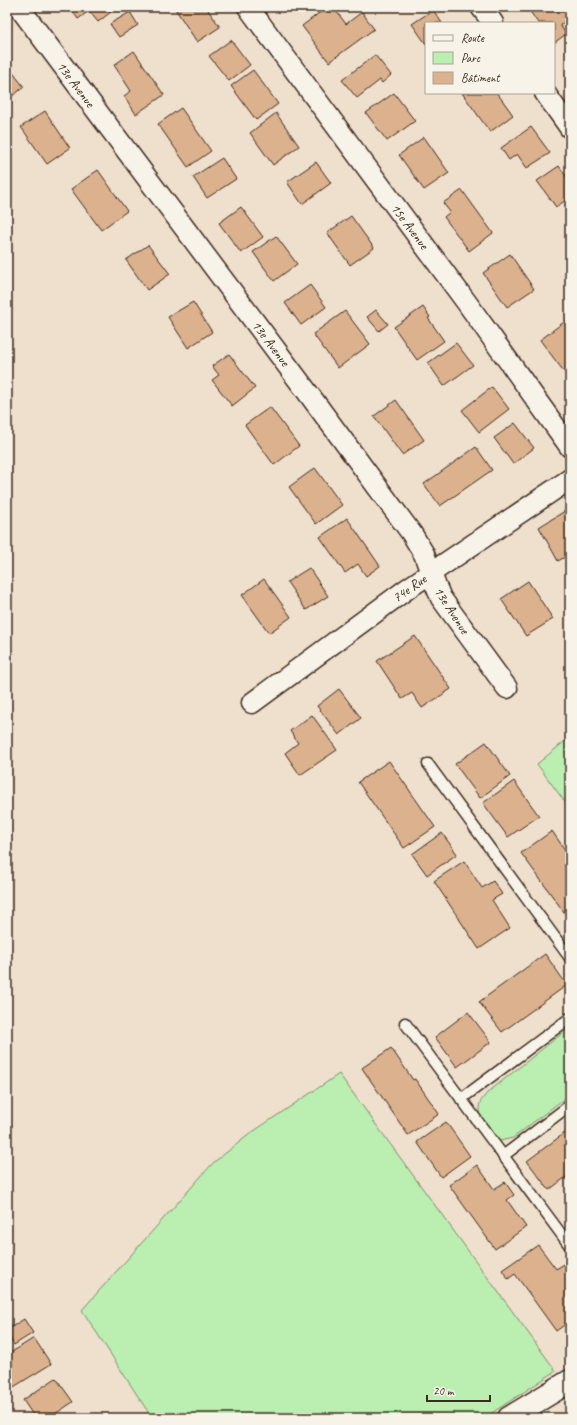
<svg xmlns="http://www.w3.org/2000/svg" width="577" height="1425" viewBox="0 0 577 1425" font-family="Caveat,sans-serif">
<rect width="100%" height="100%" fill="#efdfcd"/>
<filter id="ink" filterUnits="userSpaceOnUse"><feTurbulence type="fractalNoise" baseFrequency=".025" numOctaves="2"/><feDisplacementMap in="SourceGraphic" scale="8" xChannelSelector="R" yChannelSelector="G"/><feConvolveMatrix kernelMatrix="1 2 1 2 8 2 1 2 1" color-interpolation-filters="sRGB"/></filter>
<g filter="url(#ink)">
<g fill="#baefb1" stroke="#7a8c68">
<path d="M570 737V809L537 764Z"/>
<path d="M570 1027V1094L513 1138 500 1141C490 1135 475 1117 480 1103 481 1100 485 1096 487 1093Z"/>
<path d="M339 1074 556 1371 484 1418H152L82 1310 213 1163 251 1133Z"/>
</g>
<g fill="#dcb18d" stroke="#3b2a1e">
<path d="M69 7H115L116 8 98 22 89 11 78 19Z"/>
<path d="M174 7H206L220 27 197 42Z"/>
<path d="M327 7H333L346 24 362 12 374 29 329 62 302 26Z"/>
<path d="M527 7H570V18L560 25 566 34 554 43V23H538Z"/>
<path d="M433 10 442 23H426V44L412 24Z"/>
<path d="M130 12 138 25 119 37 110 24Z"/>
<path d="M231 40 250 65 229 81 209 56Z"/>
<path d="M134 51 164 95 136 114 124 96 131 91 114 65Z"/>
<path d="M375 55 391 75 382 83 380 80 357 98 342 80Z"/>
<path d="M7 65 24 87 7 100Z"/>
<path d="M253 70 278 104 256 120 231 86Z"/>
<path d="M394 93 415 121 387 141 366 113Z"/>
<path d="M462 93H497L513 115 490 132Z"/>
<path d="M181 108 211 151 188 167 158 124Z"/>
<path d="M45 111 70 148 47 164 21 127Z"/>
<path d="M276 113 299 146 273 165 250 133Z"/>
<path d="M531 127 550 153 527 168 517 154 509 160 501 148Z"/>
<path d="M424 137 449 173 424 190 399 155Z"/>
<path d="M222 158 236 179 207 198 193 177Z"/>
<path d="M316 162 331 183 302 204 287 182Z"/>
<path d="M559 166 570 182V197L556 207 537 181Z"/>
<path d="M98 170 127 211 101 230 71 189Z"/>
<path d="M462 190 493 233 469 251 444 217 450 212 443 203Z"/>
<path d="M241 207 263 237 241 253 219 223Z"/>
<path d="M351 216 374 248 350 265 327 233Z"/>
<path d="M276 236 297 264 274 281 253 252Z"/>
<path d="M148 245 170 274 147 290 126 260Z"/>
<path d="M510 254 534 289 507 307 483 273Z"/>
<path d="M310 285 326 307 301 325 285 303Z"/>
<path d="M193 302 212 332 188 348 168 317Z"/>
<path d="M423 307 430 317 428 318 444 341 417 360 394 327Z"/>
<path d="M376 310 388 324 379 331 367 317Z"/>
<path d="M345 311 370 344 338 368 313 334Z"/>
<path d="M568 319 570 321V370L565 373 540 340Z"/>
<path d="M456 343 473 365 444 386 428 363Z"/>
<path d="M229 354 255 388 232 406 212 380 219 375 212 366Z"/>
<path d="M492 387 509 409 479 432 462 410Z"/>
<path d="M396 400 424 440 402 455 374 416Z"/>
<path d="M270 407 299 446 274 465 245 425Z"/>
<path d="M515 423 534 448 513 464 494 438Z"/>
<path d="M476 447 492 470 440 506 424 484Z"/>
<path d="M315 468 342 505 316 524 289 487Z"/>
<path d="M565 511 570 520V554L558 561 539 527Z"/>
<path d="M347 518 380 566 366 576 358 564 345 573 320 537Z"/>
<path d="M309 568 328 596 306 610 287 582Z"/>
<path d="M264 579 291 617 269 633 242 595Z"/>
<path d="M528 581 553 619 526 636 501 599Z"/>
<path d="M415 636 451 689 422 708 412 693 402 699 377 661Z"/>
<path d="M339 689 361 718 339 735 317 706Z"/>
<path d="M312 715 337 750 300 775 285 753 298 743 290 731Z"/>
<path d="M486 742 510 776 480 798 455 764Z"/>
<path d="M389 761 435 827 404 848 358 782Z"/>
<path d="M514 781 539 816 508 837 483 803Z"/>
<path d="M552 831 570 857 569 919 521 853Z"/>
<path d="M442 833 457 854 427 875 412 854Z"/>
<path d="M464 861 482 888 493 881 502 894 492 900 510 928 479 949 434 881Z"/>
<path d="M545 954 567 985 502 1032 479 1002Z"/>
<path d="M468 1012 491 1042 457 1067 435 1037Z"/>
<path d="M391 1048 413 1080 415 1079 439 1114 408 1135 362 1068Z"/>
<path d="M446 1122 470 1156 441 1177 417 1142Z"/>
<path d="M570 1129V1174L549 1190 527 1161Z"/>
<path d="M477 1165 494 1189 505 1182 514 1195 507 1200 526 1227 495 1249 449 1185Z"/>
<path d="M538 1245 556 1269 566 1263 570 1269V1280L567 1282 570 1286V1321L556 1331 515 1274 508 1279 502 1270Z"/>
<path d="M24 1319 33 1333 14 1345 7 1333V1330Z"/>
<path d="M34 1338 51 1364 12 1388 7 1381V1355Z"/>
<path d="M56 1378 73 1402 49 1418H35L23 1400Z"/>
</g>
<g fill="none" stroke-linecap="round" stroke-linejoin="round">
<g stroke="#3b2a1e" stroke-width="13">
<g id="lane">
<path d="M428 764 570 958"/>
<path d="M405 1023 570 1246"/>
<path d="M461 1099 570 1018"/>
<path d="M503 1156 570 1105"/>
</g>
</g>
<g stroke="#3b2a1e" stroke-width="23">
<g id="street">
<path d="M19 7 308 393 412 534 424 554 435 584 441 598 507 688"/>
<path d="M248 7 467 303 570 447"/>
<path d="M481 7 493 23"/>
<path d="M545 93 570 128"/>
<path d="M252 703 407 589 570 479"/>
</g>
</g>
<g stroke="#3b2a1e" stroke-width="25">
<path id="secondary" d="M509 1418 570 1381"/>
</g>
<use href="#lane" stroke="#f7f3e8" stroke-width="10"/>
<use href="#street" stroke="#f7f3e8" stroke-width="20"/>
<use href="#secondary" stroke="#f7f3e8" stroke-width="22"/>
</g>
</g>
<g text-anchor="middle" stroke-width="3" stroke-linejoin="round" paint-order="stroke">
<g font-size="14" fill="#3b2a1e" stroke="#f7f3e8">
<text transform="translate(76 84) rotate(53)" y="5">13e Avenue</text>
<text transform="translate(410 226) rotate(53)" y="5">15e Avenue</text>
<text transform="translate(271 343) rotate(53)" y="5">13e Avenue</text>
<text transform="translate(409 588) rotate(-35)" y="5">74e Rue</text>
<text transform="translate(452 610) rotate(57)" y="5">13e Avenue</text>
</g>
</g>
<rect width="577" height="1425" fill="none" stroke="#f7f3e8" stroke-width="24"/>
<rect x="12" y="12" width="553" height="1401" fill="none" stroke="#3b2a1e" stroke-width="1.5" filter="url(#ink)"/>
<rect x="425" y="22" width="130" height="72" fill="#f7f3e8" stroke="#aca397"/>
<rect x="433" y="35" width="20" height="6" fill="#f7f3e8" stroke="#aca397"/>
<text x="461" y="42" font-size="12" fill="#3b2a1e">Route</text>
<rect x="433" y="52" width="20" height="12" fill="#baefb1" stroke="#aca397"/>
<text x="461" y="62" font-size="12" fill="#3b2a1e">Parc</text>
<rect x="433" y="72" width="20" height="12" fill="#dcb18d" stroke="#aca397"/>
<text x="461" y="82" font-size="12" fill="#3b2a1e">Bâtiment</text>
<path d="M427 1395v6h63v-6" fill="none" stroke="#3b2a1e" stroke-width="2"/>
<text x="433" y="1395" font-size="12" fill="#3b2a1e" stroke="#f7f3e8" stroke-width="3" paint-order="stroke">20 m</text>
</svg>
